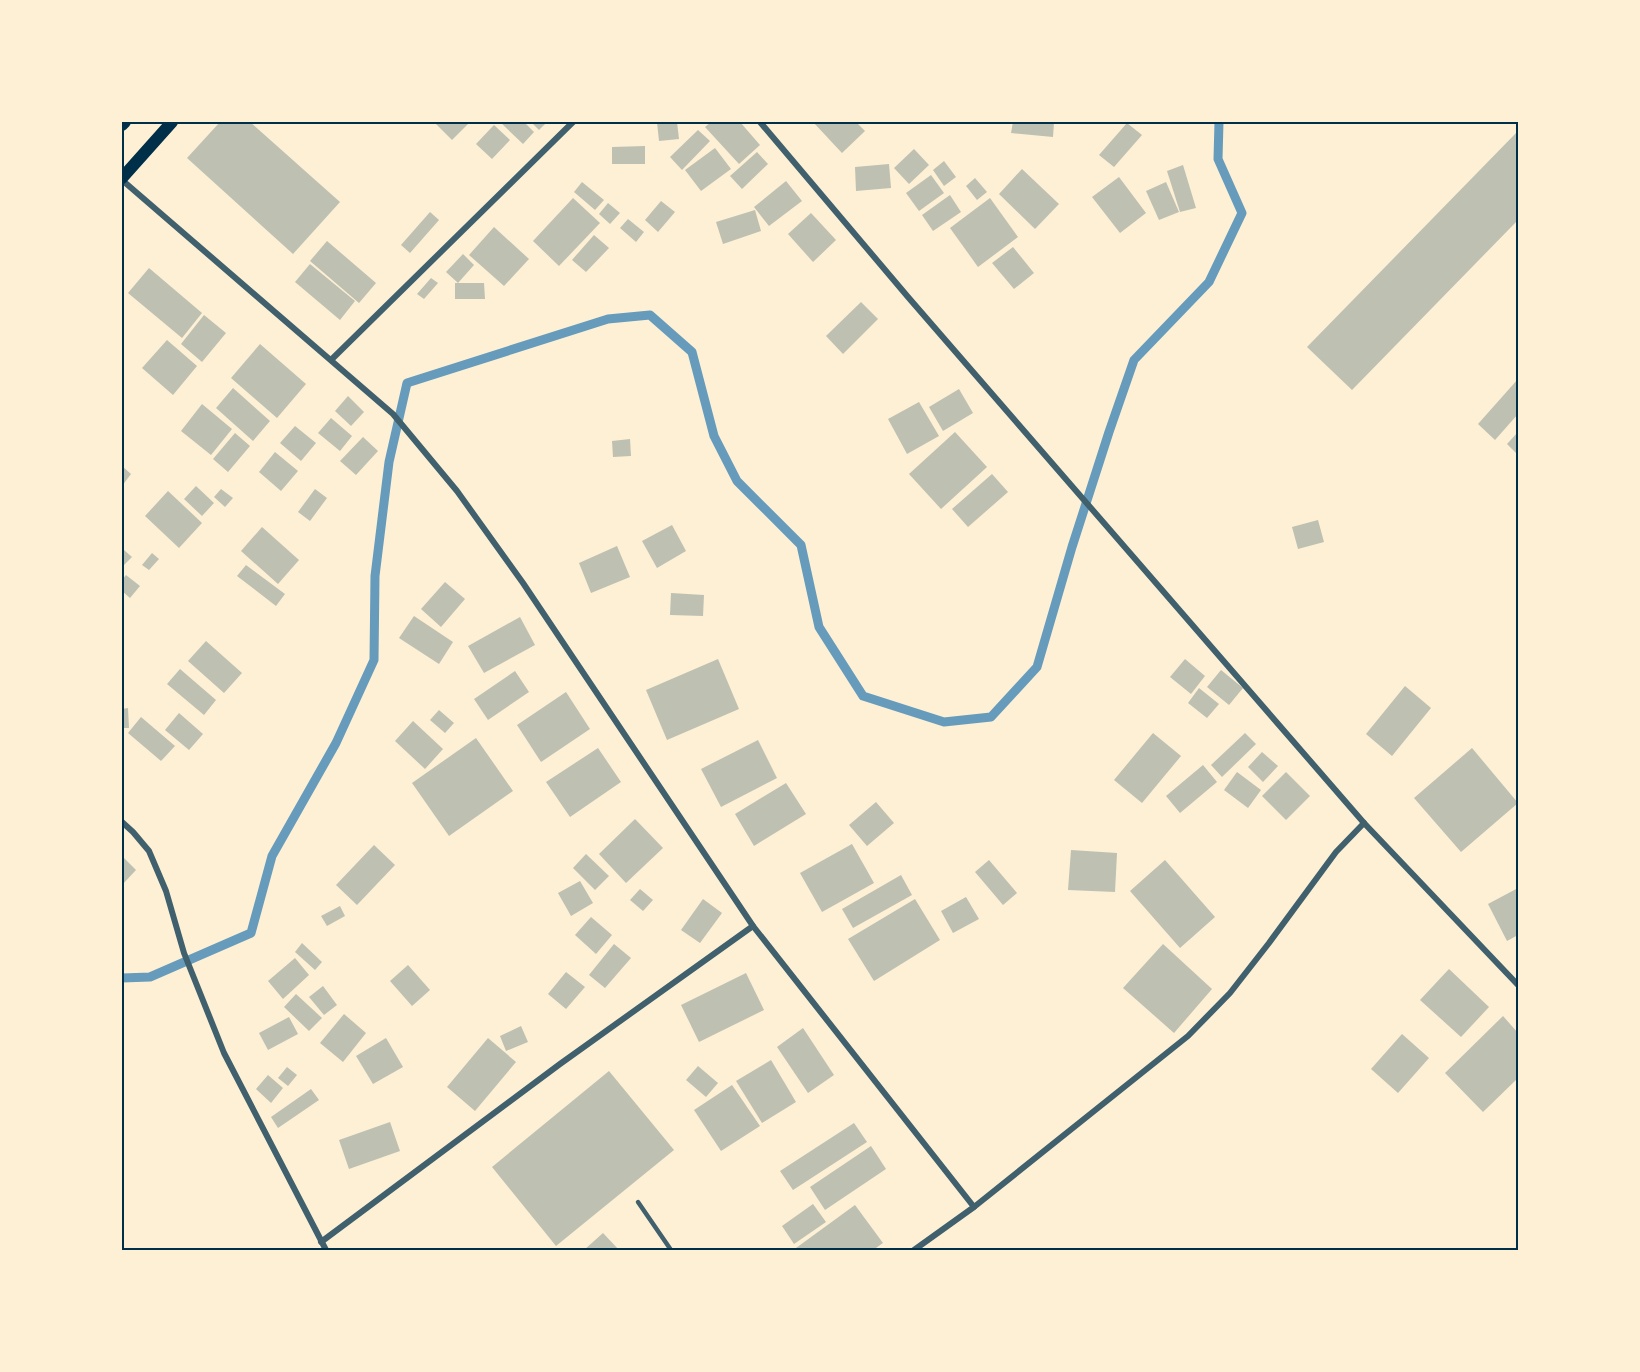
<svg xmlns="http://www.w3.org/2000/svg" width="1640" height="1372" viewBox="0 0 1640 1372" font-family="Georgia,serif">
<rect width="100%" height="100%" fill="#fdf0d5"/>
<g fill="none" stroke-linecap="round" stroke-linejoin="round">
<path stroke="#669bbc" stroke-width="9" d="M122 978 150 977 251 933 272 856 336 743 374 660 375 576 389 462 407 383 608 319 650 315 692 352 714 436 737 481 801 545 819 627 863 696 944 722 991 717 1037 667 1072 547 1109 432 1134 360 1209 282 1242 213 1218 159 1219 122"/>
</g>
<g fill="#bec0b2">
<path d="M220 122H250L340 202 293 254 187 158Z"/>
<path d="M434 122H470L452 140Z"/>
<path d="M500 122H524L534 132 523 144Z"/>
<path d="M531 122H547L539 130Z"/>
<path d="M657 122H677L679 139 659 141Z"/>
<path d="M711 122H740L760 145 739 164 705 127Z"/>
<path d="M813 122H856L865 131 842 153Z"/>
<path d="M1013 122H1054L1053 137 1011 133Z"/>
<path d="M1127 123 1142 135 1114 167 1099 155Z"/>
<path d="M494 125 510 140 492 159 476 144Z"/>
<path d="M698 130 710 141 682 170 670 157Z"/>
<path d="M1518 131V220L1352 390 1307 347Z"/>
<path d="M645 146V164H612V147Z"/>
<path d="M715 148 731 169 701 191 685 170Z"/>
<path d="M914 149 929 165 909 184 894 168Z"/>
<path d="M757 152 768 164 742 189 730 176Z"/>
<path d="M944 161 956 177 944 186 933 170Z"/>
<path d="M889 164 891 188 856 191 855 167Z"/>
<path d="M1183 165 1196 208 1180 212 1167 171Z"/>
<path d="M1022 169 1059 204 1035 229 999 194Z"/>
<path d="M931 175 944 193 919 211 906 193Z"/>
<path d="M1119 177 1146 213 1120 233 1092 197Z"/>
<path d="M975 178 987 192 977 200 966 186Z"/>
<path d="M786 181 802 201 769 226 754 207Z"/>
<path d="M582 182 604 200 595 210 574 192Z"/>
<path d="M1166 182 1179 212 1159 220 1146 191Z"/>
<path d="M950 195 961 212 933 231 922 215Z"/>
<path d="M573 198 600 223 559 266 533 241Z"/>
<path d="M990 198 1018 237 978 267 950 228Z"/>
<path d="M661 201 675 212 658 232 645 220Z"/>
<path d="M608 203 620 213 610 224 599 214Z"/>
<path d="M755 210 761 231 723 244 716 222Z"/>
<path d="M430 212 439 220 410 253 401 245Z"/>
<path d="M811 213 836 240 813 262 788 234Z"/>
<path d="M628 219 644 232 636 242 620 228Z"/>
<path d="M494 227 529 259 504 286 469 255Z"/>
<path d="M594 235 609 248 586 272 572 260Z"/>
<path d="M327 241 376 283 359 303 310 261Z"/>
<path d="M1013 247 1034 273 1014 289 992 263Z"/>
<path d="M463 254 474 265 458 283 446 272Z"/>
<path d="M310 264 355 301 340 320 295 282Z"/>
<path d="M149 268 202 313 182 338 128 293Z"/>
<path d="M431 278 438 283 424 299 417 294Z"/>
<path d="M455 283H484L485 299H455Z"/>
<path d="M861 302 878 319 843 354 826 336Z"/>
<path d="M204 315 226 333 202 362 181 344Z"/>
<path d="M167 340 197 366 173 395 142 368Z"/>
<path d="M260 344 306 384 277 418 231 378Z"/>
<path d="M1518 379V414L1495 440 1478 424Z"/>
<path d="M233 388 270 421 253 441 216 408Z"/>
<path d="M959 389 973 413 943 431 929 407Z"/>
<path d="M348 396 364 412 351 426 335 411Z"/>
<path d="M919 402 939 436 907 454 888 419Z"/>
<path d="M202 404 232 429 211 455 181 431Z"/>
<path d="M331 418 352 436 340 451 318 433Z"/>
<path d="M295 426 316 443 301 461 280 443Z"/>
<path d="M955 432 987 467 941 509 909 474Z"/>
<path d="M1518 432V455L1507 444Z"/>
<path d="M235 433 250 446 228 472 213 459Z"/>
<path d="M363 437 378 451 356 475 340 461Z"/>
<path d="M630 439 631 456 613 457 612 441Z"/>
<path d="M275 452 298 471 281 491 259 472Z"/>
<path d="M122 466 131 474 122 486Z"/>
<path d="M992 474 1008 492 968 527 952 509Z"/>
<path d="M196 486 214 503 202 516 184 499Z"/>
<path d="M221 489 233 498 225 507 214 497Z"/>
<path d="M315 489 327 498 310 521 298 512Z"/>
<path d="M168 491 202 523 179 548 145 516Z"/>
<path d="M1318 520 1324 542 1298 549 1292 527Z"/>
<path d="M672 525 686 551 657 568 642 541Z"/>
<path d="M262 527 299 560 278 584 241 551Z"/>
<path d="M617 546 630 577 591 593 579 563Z"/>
<path d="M124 550 132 557 124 565 122 563V553Z"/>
<path d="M152 553 159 559 149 570 142 565Z"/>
<path d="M246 565 285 594 276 606 237 576Z"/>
<path d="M126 575 140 586 130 598 122 591V580Z"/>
<path d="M445 582 465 599 441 627 421 609Z"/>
<path d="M671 593 704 595 703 616 670 615Z"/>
<path d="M414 616 453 642 439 664 399 638Z"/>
<path d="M520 617 535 645 484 673 468 646Z"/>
<path d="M206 641 242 673 224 693 188 661Z"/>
<path d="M718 659 739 709 667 740 646 690Z"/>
<path d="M1185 659 1205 676 1191 694 1170 677Z"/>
<path d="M180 669 216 700 204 715 167 684Z"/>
<path d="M1221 670 1243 688 1229 705 1207 687Z"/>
<path d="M515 671 529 692 488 720 474 699Z"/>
<path d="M1405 686 1431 708 1392 756 1366 734Z"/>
<path d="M1199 688 1219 704 1207 718 1188 703Z"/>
<path d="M566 692 590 729 541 762 517 725Z"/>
<path d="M128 708 129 728H122V709Z"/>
<path d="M439 710 454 723 445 733 430 720Z"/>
<path d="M179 713 203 734 189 750 165 730Z"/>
<path d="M141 717 175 746 161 761 128 733Z"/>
<path d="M413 721 443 749 425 769 395 741Z"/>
<path d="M1153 733 1181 756 1142 803 1114 780Z"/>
<path d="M1245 733 1256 744 1222 777 1211 765Z"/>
<path d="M476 738 513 791 449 836 412 783Z"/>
<path d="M758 740 777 778 721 807 701 769Z"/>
<path d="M598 748 621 782 570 817 546 782Z"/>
<path d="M1472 748 1518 803 1461 852 1414 798Z"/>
<path d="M1262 752 1278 766 1263 782 1248 767Z"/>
<path d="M1203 765 1217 782 1180 813 1166 796Z"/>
<path d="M1237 772 1261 790 1248 808 1224 790Z"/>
<path d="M1286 772 1310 796 1286 820 1262 796Z"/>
<path d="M786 783 806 814 754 846 735 814Z"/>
<path d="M876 802 894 823 867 846 849 825Z"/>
<path d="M635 819 663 848 626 883 599 854Z"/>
<path d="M852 844 874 883 822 912 800 873Z"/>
<path d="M374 845 395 865 357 905 336 885Z"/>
<path d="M1071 850 1117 853 1115 892 1068 890Z"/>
<path d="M586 854 609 876 595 890 573 868Z"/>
<path d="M122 856 136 870 122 885Z"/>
<path d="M989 860 1017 893 1003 905 975 872Z"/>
<path d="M1165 860 1215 917 1180 948 1130 891Z"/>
<path d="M901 875 912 895 853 928 842 909Z"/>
<path d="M580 881 593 903 571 916 558 893Z"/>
<path d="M1518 888V935L1507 941 1488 904Z"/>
<path d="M640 889 653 900 643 911 630 900Z"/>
<path d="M966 897 979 919 953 933 941 911Z"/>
<path d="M703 899 722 913 700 943 681 930Z"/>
<path d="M915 899 940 940 874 981 848 939Z"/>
<path d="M340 906 345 916 327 926 321 916Z"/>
<path d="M591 917 612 935 596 954 575 935Z"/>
<path d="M302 943 322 962 315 970 295 952Z"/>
<path d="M614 944 631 958 605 988 589 975Z"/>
<path d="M1163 944 1212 989 1174 1033 1123 988Z"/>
<path d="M295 958 309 975 283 999 268 981Z"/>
<path d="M408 965 430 990 412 1006 390 981Z"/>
<path d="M1449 969 1489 1007 1461 1037 1420 1000Z"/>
<path d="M566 972 585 987 566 1009 548 994Z"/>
<path d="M746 973 764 1010 699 1042 681 1005Z"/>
<path d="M323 986 337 1005 324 1015 309 997Z"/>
<path d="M296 994 322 1018 309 1031 284 1007Z"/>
<path d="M344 1014 366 1033 343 1062 320 1043Z"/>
<path d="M1503 1016 1518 1033V1078L1483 1112 1445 1073Z"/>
<path d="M289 1017 298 1034 268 1050 259 1033Z"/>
<path d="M521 1026 528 1042 506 1051 500 1036Z"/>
<path d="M803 1028 834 1075 808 1093 777 1047Z"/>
<path d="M1402 1034 1429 1058 1398 1093 1371 1069Z"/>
<path d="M386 1038 403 1067 373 1084 356 1056Z"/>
<path d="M488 1038 516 1062 475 1111 447 1087Z"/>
<path d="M771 1060 796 1102 762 1123 736 1081Z"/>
<path d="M698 1066 718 1083 706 1097 686 1080Z"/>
<path d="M287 1067 297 1075 288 1086 278 1078Z"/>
<path d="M609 1071 674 1150 556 1246 492 1167Z"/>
<path d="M268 1075 283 1088 271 1103 256 1089Z"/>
<path d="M732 1085 760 1126 721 1151 694 1110Z"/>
<path d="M311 1089 319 1100 278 1128 271 1117Z"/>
<path d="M390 1122 400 1151 349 1169 339 1140Z"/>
<path d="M854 1123 867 1142 793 1190 780 1171Z"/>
<path d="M871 1146 886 1169 825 1210 810 1187Z"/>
<path d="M813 1204 826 1222 794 1244 782 1226Z"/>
<path d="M855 1205 883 1243 873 1250H798L796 1248Z"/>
<path d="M603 1233 619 1250H584Z"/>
</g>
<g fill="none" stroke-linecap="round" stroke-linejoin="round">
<path stroke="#3f606c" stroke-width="4.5" d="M638 1202 671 1250"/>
<g stroke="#3f606c" stroke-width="6">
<path d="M760 122 908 297 1364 823 1518 985"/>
<path d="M122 180 393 414 457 491 523 583 753 926 974 1207"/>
<path d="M331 360 573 122"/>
<path d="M122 822 133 832 149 851 166 891 184 953 224 1053 326 1250"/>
<path d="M321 1242 560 1064 753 926"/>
<path d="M914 1250 974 1207 1188 1036 1230 993 1269 943 1336 852 1364 823"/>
</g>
<g stroke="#003049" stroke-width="12">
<path d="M122 125 125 122"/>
<path d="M122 178 172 122"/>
</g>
</g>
<rect width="1640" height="1372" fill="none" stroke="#fdf0d5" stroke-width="246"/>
<rect x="123" y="123" width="1394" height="1126" fill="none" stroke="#003049" stroke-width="2"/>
</svg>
